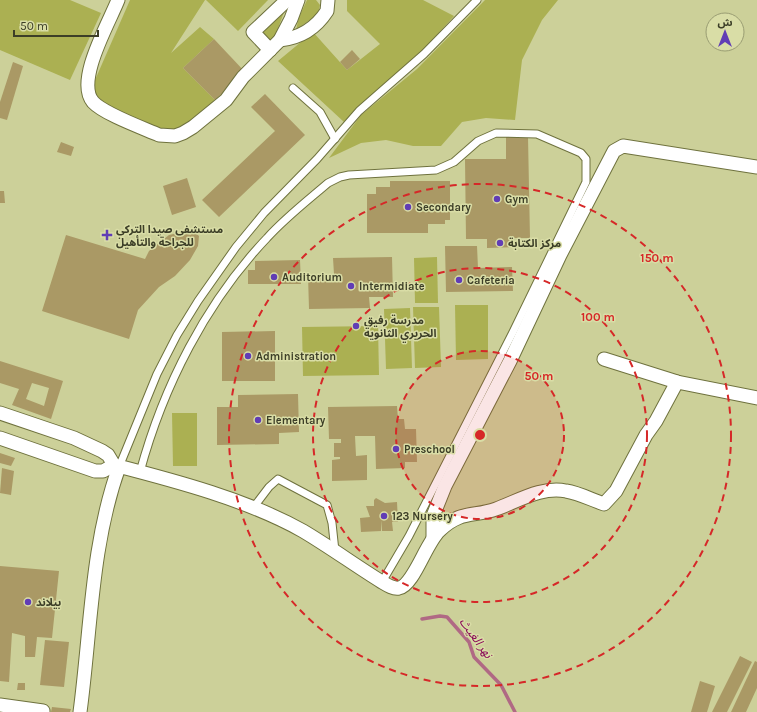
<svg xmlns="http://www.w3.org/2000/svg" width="757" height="712" viewBox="0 0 757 712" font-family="Karla,'Noto Sans Arabic',sans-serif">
<rect width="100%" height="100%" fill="#ccd099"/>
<g fill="#abb052">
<path d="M0 0H70L101 13 70 80 0 50Z"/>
<path d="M130 0H205L171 53 200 27 214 39 183 68 215 100 184 128 173 132H161L102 104 92 90 95 80Z"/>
<path d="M206 0H268L238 31Z"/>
<path d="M307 0H316L320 5 318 14 296 30 299 17Z"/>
<path d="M347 0H423L454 16 417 57 344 122 278 61 313 32 347 70 380 44 347 11Z"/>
<path d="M485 0H558L542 20 522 60 515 120 486 118 462 122 441 146H413L386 140 361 143 329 158 361 115 417 69Z"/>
<path d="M287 4 273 42 272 43 260 31Z"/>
<path d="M437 257 438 303H415L414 258Z"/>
<path d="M455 305H488V359L456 360Z"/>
<path d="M413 307H439L441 367 415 368Z"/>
<path d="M410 308 412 368 386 369 384 309Z"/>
<path d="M378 326 379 375 303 376 302 327Z"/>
<path d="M172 413H197V466H173Z"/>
</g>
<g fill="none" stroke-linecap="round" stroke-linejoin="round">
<path stroke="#b06984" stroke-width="3.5" d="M422 619 440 616 447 617 469 642 474 657 501 685 515 712"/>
</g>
<g fill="#aa9965" fill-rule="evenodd">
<path d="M214 39 245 72 215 100 183 68Z"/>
<path d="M352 50 360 59 347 70 340 62Z"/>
<path d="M13 62 23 66 7 120 0 118V102Z"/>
<path d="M265 94 305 135 219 217 202 200 275 131 251 107Z"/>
<path d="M506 137H528L530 238H514V247L487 248V239H466L465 159H506Z"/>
<path d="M61 142 74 147 71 156 57 152Z"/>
<path d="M187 178 196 207 172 215 163 186Z"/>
<path d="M390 181H450V220H445V224H428V233H367V194H376V187H390Z"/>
<path d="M0 191H4L5 203H0Z"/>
<path d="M192 230 199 236 198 246 190 260 175 276 159 287 138 310 129 339 42 311 66 235 145 259 149 251 169 235Z"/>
<path d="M445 246H477L478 268 512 267 513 291 446 292Z"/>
<path d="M392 257 393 297H369L370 308 309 309 308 275 334 274 333 258Z"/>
<path d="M300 260 301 284H248V270H255V261Z"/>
<path d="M275 331V381H222V332Z"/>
<path d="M0 361 63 381 51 419 12 405 19 389 0 383ZM32 383 49 388 44 406 26 399Z"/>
<path d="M298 394 299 432 279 433V444L217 445V407H238V395Z"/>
<path d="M397 406 398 419H404L405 429H416L417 462H405V468L376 469 375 436H355L356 456 367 455V480L332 481V460L340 459V457H334V443H341V439H329L328 407Z"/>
<path d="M0 453 15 458 11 466 0 463Z"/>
<path d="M2 468 14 471 11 495 0 493Z"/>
<path d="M376 498 385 503 397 502 398 522H392L393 531H382L381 520V531L361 532 360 518 370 517 366 506H374V500Z"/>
<path d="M0 566 59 571 52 638 37 637 35 657H25V636L12 633 9 682 0 681Z"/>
<path d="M45 640 69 642 64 687 40 685Z"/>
<path d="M740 656 752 662 727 712H712Z"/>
<path d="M755 661 757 662V688L746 712H731Z"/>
<path d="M700 681 715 686 707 712H691Z"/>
<path d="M18 683H25V690H17Z"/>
<path d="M52 707 71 709 70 712H51Z"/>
</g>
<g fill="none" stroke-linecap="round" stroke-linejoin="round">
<g stroke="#6f723e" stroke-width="9">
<g id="service">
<path d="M293 88 320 112 335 139"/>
<path d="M119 467 157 374 177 335 198 301 236 247 264 213 317 159 359 111 424 54 477 0"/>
<path d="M140 472C163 387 206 302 267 238 285 218 307 201 328 183L340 177 349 175 436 170 454 162 478 141 496 133 537 134 581 153 586 159V182L513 332 409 536 382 582"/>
<path d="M253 508 269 487 278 479 327 505 332 523 335 551"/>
</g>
</g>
<g stroke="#6f723e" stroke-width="15">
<g id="minor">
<path d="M118 0C109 23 75 81 93 102 104 114 143 128 159 135L175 136 183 133 193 127 226 100 243 77 280 40 291 19 298 0"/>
<path d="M280 40C300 38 316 28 327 11L328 0"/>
<path d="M270 50 253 32 287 0"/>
<path d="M604 359 677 382"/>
<path d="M0 413 74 438 102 451 108 455 114 465"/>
<path d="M0 438 95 471H103L114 465C176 481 248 500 303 531 330 547 356 566 382 582 387 585 393 589 399 588 414 585 426 542 440 530 461 510 474 517 496 509 518 501 542 486 566 491 579 493 592 500 604 504L616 491 646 435 656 421 677 382 757 398"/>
<path d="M433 537V516L445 486 510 361 560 255 614 151 623 146 757 167"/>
<path d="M0 705 43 711"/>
<path d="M80 712C91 630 91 545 119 467"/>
</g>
</g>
<use href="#service" stroke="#fff" stroke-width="7"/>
<use href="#minor" stroke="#fff" stroke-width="13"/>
</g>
<circle cx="480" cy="435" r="84" fill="#d62828" fill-opacity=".12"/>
<g fill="none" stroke="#d62828" stroke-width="2" stroke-dasharray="7 5">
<circle cx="480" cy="435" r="84"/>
<circle cx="480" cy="435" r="167"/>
<circle cx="480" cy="435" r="251"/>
</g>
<g fill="#613db5" stroke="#d9dda6" stroke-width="1.5">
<circle cx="497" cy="199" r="4"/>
<circle cx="408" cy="207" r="4"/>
<path d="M105 229h4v4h4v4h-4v4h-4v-4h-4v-4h4z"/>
<circle cx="500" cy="243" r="4"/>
<circle cx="274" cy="277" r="4"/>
<circle cx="459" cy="280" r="4"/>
<circle cx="351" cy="286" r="4"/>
<circle cx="356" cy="326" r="4"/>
<circle cx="248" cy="356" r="4"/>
<circle cx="258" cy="420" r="4"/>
<circle cx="396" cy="449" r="4"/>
<circle cx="384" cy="516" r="4"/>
<circle cx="28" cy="602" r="4"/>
</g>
<g text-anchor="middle" stroke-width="3" stroke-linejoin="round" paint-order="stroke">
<g font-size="11" font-weight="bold" fill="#3c3e27" stroke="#d9dda6" text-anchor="start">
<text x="505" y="203">Gym</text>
<text x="416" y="211">Secondary</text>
<text x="116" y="233">مستشفى صيدا التركي<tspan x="116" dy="13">للجراحة والتأهيل</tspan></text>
<text x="508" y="247">مركز الكتابة</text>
<text x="282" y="281">Auditorium</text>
<text x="467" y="284">Cafeteria</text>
<text x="359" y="290">Intermidiate</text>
<text x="364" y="324">مدرسة رفيق<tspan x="364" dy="13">الحريري الثانوية</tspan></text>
<text x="256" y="360">Administration</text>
<text x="266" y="424">Elementary</text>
<text x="404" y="453">Preschool</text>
<text x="392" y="520">123 Nursery</text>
<text x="36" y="606">بيلاند</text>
</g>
<g font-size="12" font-style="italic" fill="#890957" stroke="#d9dda6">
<text transform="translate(476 638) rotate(54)" y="4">نهر الغيث</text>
</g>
</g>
<circle cx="480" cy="435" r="6" fill="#d62828" stroke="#d9dda6" stroke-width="2"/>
<g font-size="12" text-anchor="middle" font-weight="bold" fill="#d62828" stroke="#d9dda6" stroke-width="3" stroke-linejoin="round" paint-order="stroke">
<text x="657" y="262">150 m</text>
<text x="598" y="321">100 m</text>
<text x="539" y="380">50 m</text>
</g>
<g transform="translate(725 32)"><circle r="19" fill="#d9dda6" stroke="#9a9d73"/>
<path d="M0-3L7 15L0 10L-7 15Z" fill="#613db5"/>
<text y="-6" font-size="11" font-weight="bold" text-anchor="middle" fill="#3c3e27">ش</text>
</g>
<path d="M14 30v6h84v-6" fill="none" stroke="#3c3e27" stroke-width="2"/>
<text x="20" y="30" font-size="12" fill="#3c3e27" stroke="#d9dda6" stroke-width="3" paint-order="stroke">50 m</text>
</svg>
